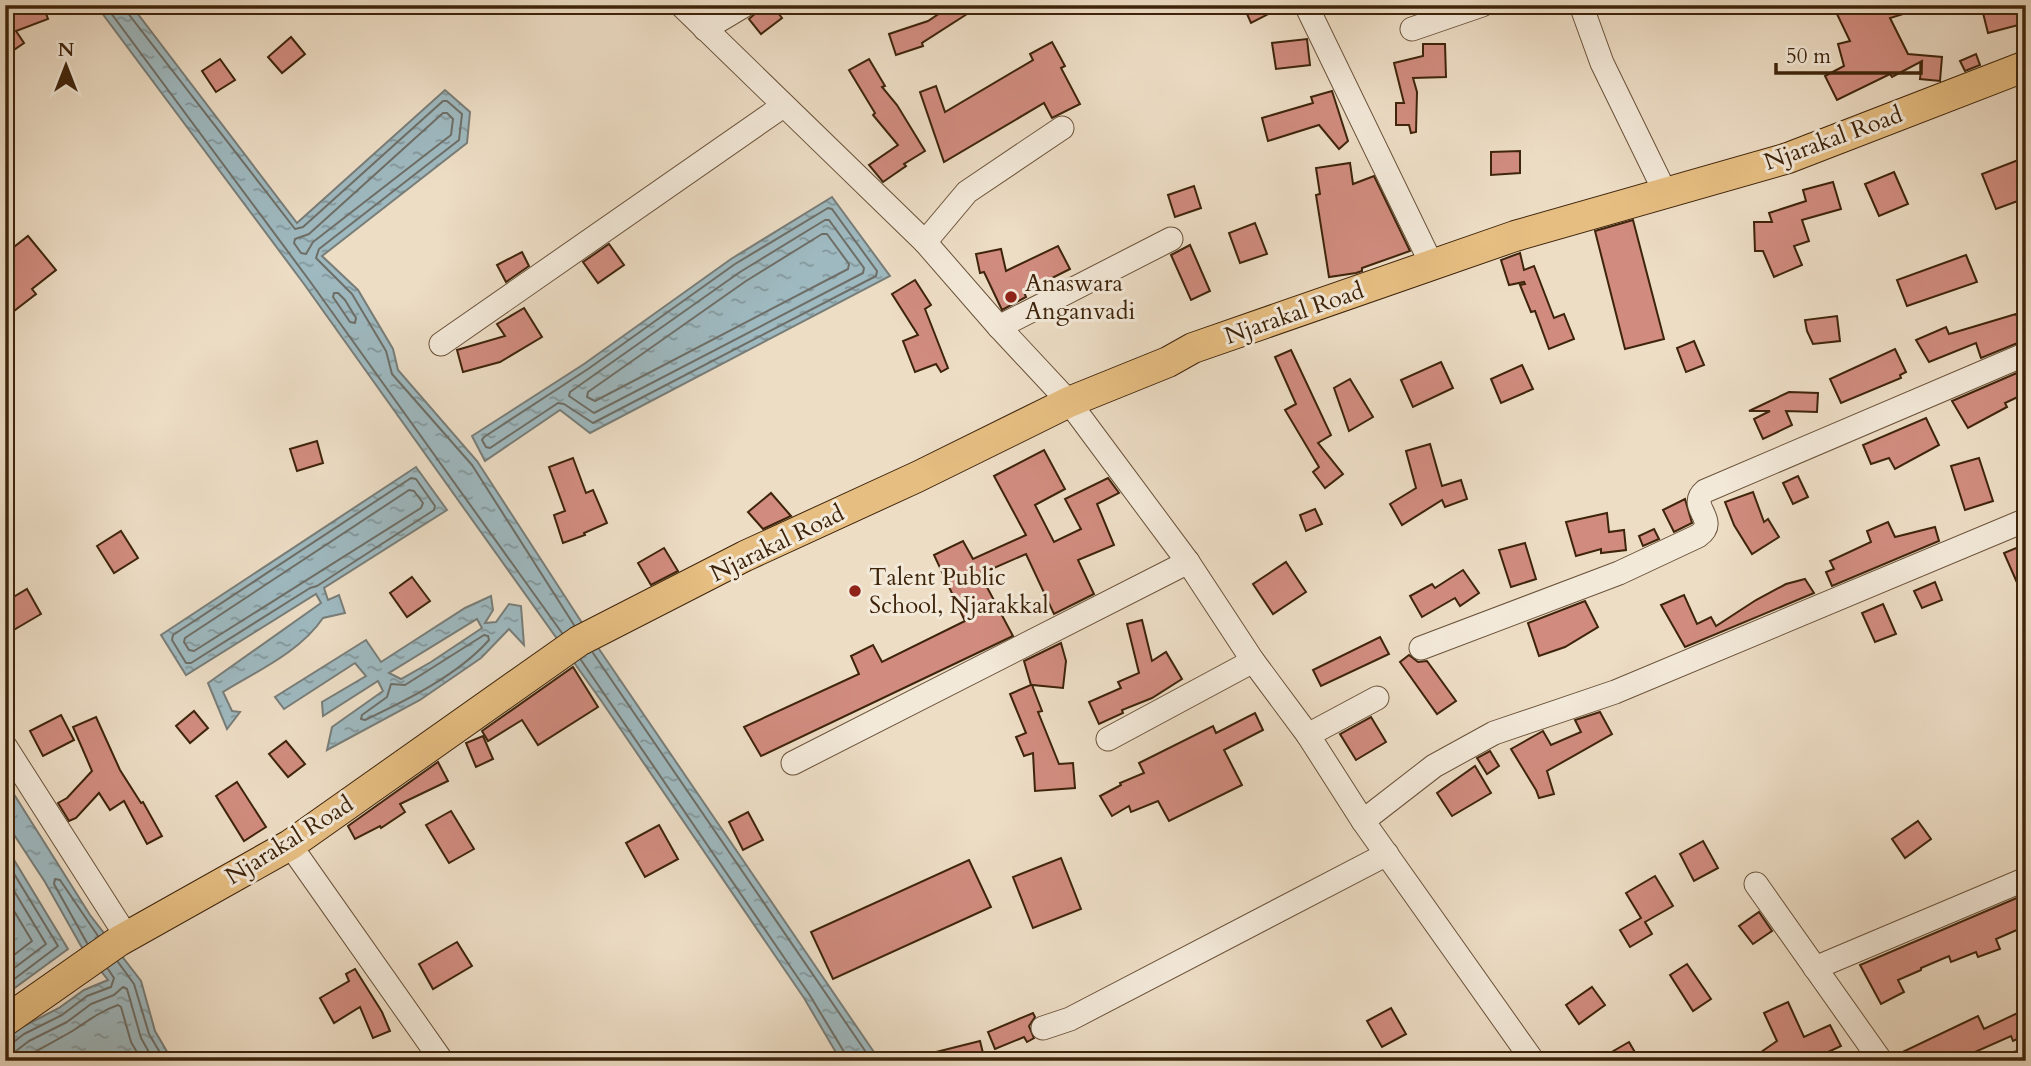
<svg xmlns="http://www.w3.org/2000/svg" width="2031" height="1066" viewBox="0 0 2031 1066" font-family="Cardo,serif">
<defs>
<pattern id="water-ripples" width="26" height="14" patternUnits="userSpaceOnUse" patternTransform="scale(1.75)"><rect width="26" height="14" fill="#9eb9c0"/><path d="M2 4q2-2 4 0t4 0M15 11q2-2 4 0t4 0" fill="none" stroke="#82969a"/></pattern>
</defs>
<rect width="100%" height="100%" fill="#edddc5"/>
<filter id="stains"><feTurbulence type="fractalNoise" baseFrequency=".00286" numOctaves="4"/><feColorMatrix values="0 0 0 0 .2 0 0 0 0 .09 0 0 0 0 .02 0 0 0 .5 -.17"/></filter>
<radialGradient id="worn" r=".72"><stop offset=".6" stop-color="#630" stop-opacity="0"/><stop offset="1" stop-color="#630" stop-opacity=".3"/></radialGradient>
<g fill="url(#water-ripples)" stroke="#787d78" stroke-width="2" fill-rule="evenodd">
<path d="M96 5H131L297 223 445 90 470 112 467 143 322 256 358 290 393 349 398 370 477 461 599 649 880 1061H841L804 998 600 699 304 284Z"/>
<path d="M832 197 890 276 590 433 560 410 485 461 472 436 584 364 731 259Z"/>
<path d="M416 467 447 510 324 588 328 600 339 595 345 613 323 618C300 652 257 671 223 692L232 711 240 712 227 729 208 683 321 603 316 594 186 675 161 635Z"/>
<path d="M491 596 493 610 485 623 496 622 509 604 521 606 524 645 509 629 481 658 420 700 327 750 332 727 383 691 378 681 323 716 322 702 366 676 355 663 284 709 275 697 366 640 381 662 465 608ZM477 619 482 628 431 662 401 679 389 673Z"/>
<path d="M5 780 90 915 141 981 155 1031 169 1055 177 1061H5V1040L20 1028 59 1008 84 990 108 980 81 946 45 882 5 821Z"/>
<path d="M5 845 68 949 5 995Z"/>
</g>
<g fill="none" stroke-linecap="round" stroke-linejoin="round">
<g stroke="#6e6e66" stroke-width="2">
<path d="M105 5 309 280 562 633"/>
<path d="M126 5 127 12 295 229 303 227 443 101H447L462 114 459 140 319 249 316 258 352 294 386 351 392 374 472 465 574 625"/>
<path d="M443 113H447L453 119 451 135 313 242 306 254 301 253 294 243 295 239 309 234Z"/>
<path d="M828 208 832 209 877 271 876 276 593 423 564 404 558 403 490 448 486 447 482 440 484 437 588 369 735 264Z"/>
<path d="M825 220H829L864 268 863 273 594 413 569 396 570 392 740 272Z"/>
<path d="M822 234H827L849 264 848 269 595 401 587 397 588 392 746 281Z"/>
<path d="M334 293H338L345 300 356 318 355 323 350 322 333 297Z"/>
<path d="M411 478 416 479 435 506 434 510 317 586 310 588 191 663H186L172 640 173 635Z"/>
<path d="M409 490 414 491 423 503 421 508 194 651 189 650 184 642 185 638Z"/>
<path d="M484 635 488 636 489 640C458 675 407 700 365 720L361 719 362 715 387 697 391 684 405 685Z"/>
<path d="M593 653 872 1061"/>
<path d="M581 660 809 994 846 1055 847 1061"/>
<path d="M5 859 58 946 5 986"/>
<path d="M5 876 46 944 5 975"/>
<path d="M5 896 32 941 5 962"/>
<path d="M87 943 54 884 55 879 60 880 98 936"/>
<path d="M118 962 134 984 149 1034 165 1061"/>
<path d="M5 1045 11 1044 24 1034 62 1015 87 996 111 987 114 978 108 969"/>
<path d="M5 1053 16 1051 29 1041 67 1022 91 1004 114 995 123 987 127 989 141 1038 154 1061"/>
<path d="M20 1061C38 1049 56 1041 74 1030 89 1020 101 1011 118 1005L121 1007 131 1042 142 1061"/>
</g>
</g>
<g fill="#d18c7f" stroke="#3e240b" stroke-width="2">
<path d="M5 5H43L48 19 16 31 24 43 5 56Z"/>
<path d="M759 5H772L782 18 761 34 749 19 757 12Z"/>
<path d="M952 5H981L922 43 923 46 896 55 889 34 928 21Z"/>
<path d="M1243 5H1286L1251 23Z"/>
<path d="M1849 5H1918L1919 9 1890 18 1908 54 1942 57 1940 81 1920 79 1922 61 1892 77 1890 74 1837 100 1825 76 1844 66 1838 44 1850 41 1836 12Z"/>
<path d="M1981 5H2026V23L1988 33Z"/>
<path d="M291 37 305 54 282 73 268 57Z"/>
<path d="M1307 39 1310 65 1276 69 1272 43Z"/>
<path d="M1052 42 1065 66 1061 68 1080 104 1052 118 1044 103 944 162 920 92 936 86 945 112 1033 60 1030 54Z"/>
<path d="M1423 44H1445L1446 77 1413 78 1417 92 1416 132 1411 133 1409 125H1396V103H1404L1394 63 1423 56Z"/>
<path d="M1976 54 1980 65 1965 71 1960 61Z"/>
<path d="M220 59 235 80 216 92 202 71Z"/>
<path d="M869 59 885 86 882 87 897 105 925 151 904 164 906 166 883 182 869 165 898 145 873 115 875 113 849 70Z"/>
<path d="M1332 91 1348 141 1339 149 1319 125 1268 141 1262 118 1313 103 1311 97Z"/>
<path d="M1520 151V173L1491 175V152Z"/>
<path d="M2026 157V198L1996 209 1982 174Z"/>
<path d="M1350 163 1353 184 1374 176 1410 251 1362 268V271L1356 273 1329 277 1316 195 1320 194 1316 168Z"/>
<path d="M1894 172 1908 204 1879 216 1865 184Z"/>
<path d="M1833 182 1841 209 1802 220 1809 241 1794 246 1802 265 1774 277 1763 251H1755L1754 222H1772L1769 213 1806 201 1803 190Z"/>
<path d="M1194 186 1201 208 1175 217 1168 195Z"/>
<path d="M1633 220 1664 339 1625 349 1595 231Z"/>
<path d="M1255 223 1267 254 1240 263 1229 233Z"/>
<path d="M28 236 56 270 32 289 36 294 5 318V254Z"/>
<path d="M609 244 624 265 598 283 583 262Z"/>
<path d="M1190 245 1210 291 1191 300 1171 255Z"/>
<path d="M1058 246 1070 269 1024 292 1026 297 1002 310 984 272 980 273 976 254 1001 249 1006 271Z"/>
<path d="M522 252 529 266 506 282 497 265Z"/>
<path d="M1520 253 1524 270 1534 266 1554 318 1564 314 1574 339 1549 349 1535 311 1531 312 1520 285 1525 284 1524 282 1509 285 1501 260Z"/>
<path d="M1966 255 1977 282 1907 306 1897 280Z"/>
<path d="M915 280 931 305 925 309 948 368 941 372 936 364 915 372 903 341 918 335 892 294Z"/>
<path d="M524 308 542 337 500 362 463 372 457 350 505 336 497 324Z"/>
<path d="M2016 314 2025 340 1981 358 1976 343 1929 362 1916 340 1946 327 1949 334Z"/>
<path d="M1837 316 1840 341 1813 344 1807 331 1805 320Z"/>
<path d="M1694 341 1704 365 1686 372 1677 348Z"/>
<path d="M1895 349 1906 372 1900 375 1901 378 1841 403 1830 379Z"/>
<path d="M1291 350 1331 435 1318 443 1343 474 1325 488 1313 472 1319 467 1285 410 1296 404 1275 357Z"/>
<path d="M1441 362 1453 388 1413 407 1401 380Z"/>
<path d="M1522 365 1533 389 1501 403 1491 379Z"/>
<path d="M2026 369V393L2005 403 2007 407 1968 428 1952 401Z"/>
<path d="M1350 379 1373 417 1349 431 1334 388Z"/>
<path d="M1789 392 1818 393 1817 412 1786 411 1792 425 1763 439 1754 419 1770 411H1749Z"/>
<path d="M1926 418 1939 445 1895 469 1889 458 1871 464 1863 445Z"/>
<path d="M317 441 323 463 297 471 290 449Z"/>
<path d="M1430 444 1442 486 1461 480 1467 499 1445 507 1442 500 1402 525 1390 504 1416 488 1406 451Z"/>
<path d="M1044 450 1065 489 1035 505 1054 542 1081 529 1065 499 1108 478 1119 493 1097 504 1114 545 1078 560 1094 594 1054 614 1026 554 980 574 1013 636 761 756 744 727 859 674 851 656 873 645 882 662 965 621 934 555 963 541 973 559 1026 535 994 476Z"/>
<path d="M573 458 586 493 593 490 607 523 584 533 585 535 563 543 554 515 565 511 549 467Z"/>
<path d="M1979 458 1993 501 1965 510 1951 466Z"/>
<path d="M1798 476 1808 497 1793 504 1783 483Z"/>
<path d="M1753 492 1764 522 1768 519 1779 537 1752 554 1734 525 1725 502Z"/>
<path d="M771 493 791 516 763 529 748 512Z"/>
<path d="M1685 499 1692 523 1674 532 1663 510Z"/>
<path d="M1315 509 1322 524 1306 531 1300 515Z"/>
<path d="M1607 513 1609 532 1624 530 1626 550 1601 553V549L1576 556 1566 522Z"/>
<path d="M1888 522 1895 537 1935 527 1939 541 1832 586 1826 572 1834 569 1830 561 1871 542 1867 531Z"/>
<path d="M1654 529 1659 539 1643 546 1639 536Z"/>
<path d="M121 531 138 558 114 573 97 546Z"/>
<path d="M1525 543 1536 579 1511 587 1499 550Z"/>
<path d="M2026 544V603L2004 553Z"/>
<path d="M664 548 678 571 651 585 638 563Z"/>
<path d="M1286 562 1306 592 1273 614 1253 584Z"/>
<path d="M1463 570 1479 593 1460 606 1455 598 1422 617 1410 596 1432 584 1435 588Z"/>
<path d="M412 577 430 601 407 617 390 593Z"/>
<path d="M1805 579 1814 593 1685 647 1661 605 1684 595 1697 624 1711 617 1716 626 1756 600 1786 584Z"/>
<path d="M1935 582 1942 600 1922 608 1914 591Z"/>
<path d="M27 589 41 614 5 635V602Z"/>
<path d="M1585 601 1598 627 1565 647 1539 656 1528 623Z"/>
<path d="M1883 604 1896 634 1875 642 1862 613Z"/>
<path d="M1142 620 1152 661 1166 652 1182 679 1152 698 1122 710 1123 713 1099 724 1089 702 1121 688 1118 682 1139 673 1127 624Z"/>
<path d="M1380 637 1389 654 1321 686 1313 670Z"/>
<path d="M1061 643 1066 661 1063 688 1032 685 1042 711 1038 712 1059 764 1073 763 1075 788 1035 791 1033 753 1024 756 1016 737 1026 733 1010 694 1031 685 1024 661Z"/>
<path d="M1409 655 1418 662 1427 661 1456 701 1437 714 1400 662Z"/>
<path d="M573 667 598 707 538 745 522 720 488 741 482 731Z"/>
<path d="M194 711 208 728 190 743 176 726Z"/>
<path d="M1600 712 1612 734 1547 771 1554 794 1539 798 1536 790 1511 749 1543 731 1551 745 1581 732 1575 720Z"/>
<path d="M1255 713 1263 730 1224 750 1242 785 1169 821 1158 801 1131 812 1129 806 1112 816 1100 796 1121 785 1120 783 1144 773 1139 763 1213 726 1216 733Z"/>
<path d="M61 715 74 740 43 756 30 731Z"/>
<path d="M96 717 120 770 141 803 143 802 162 836 147 844 124 801 110 810 99 793 76 818 69 821 58 803 67 798 92 771 73 727Z"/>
<path d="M1371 717 1386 742 1356 760 1340 734Z"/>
<path d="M483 736 493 759 476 767 466 743Z"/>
<path d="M286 741 305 764 288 777 269 754Z"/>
<path d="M1490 751 1499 766 1487 774 1477 758Z"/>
<path d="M438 762 448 781 400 804 405 812 381 828 380 826 355 839 348 826Z"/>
<path d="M1475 766 1491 793 1452 816 1437 793Z"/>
<path d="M237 782 266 827 244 841 216 796Z"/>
<path d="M451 811 474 849 449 863 426 825Z"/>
<path d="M748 812 763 840 743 850 729 822Z"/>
<path d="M1918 821 1931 839 1905 858 1892 839Z"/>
<path d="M659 825 678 859 645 877 626 843Z"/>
<path d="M1703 841 1718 868 1694 881 1680 854Z"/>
<path d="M1061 858 1081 909 1033 928 1013 877Z"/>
<path d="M969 860 991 907 833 979 811 932Z"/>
<path d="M1655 876 1673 906 1645 922 1652 934 1630 947 1620 930 1641 918 1626 893Z"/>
<path d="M2026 894V926L1996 939 2000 949 1978 957 1976 952 1951 962 1949 956 1921 968V970L1898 980 1904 992 1881 1004 1860 965Z"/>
<path d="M1759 912 1772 931 1753 944 1739 926Z"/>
<path d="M457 942 472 966 433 989 419 964Z"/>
<path d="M1687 964 1711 999 1693 1011 1670 975Z"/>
<path d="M355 969 382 1012 390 1031 373 1038 360 1007 334 1023 320 998 349 981 346 974Z"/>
<path d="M1592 987 1605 1005 1579 1024 1566 1005Z"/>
<path d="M1788 1002 1804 1037 1830 1025 1841 1046 1809 1061H1748L1777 1041 1764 1013Z"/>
<path d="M1391 1008 1406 1034 1382 1047 1367 1021Z"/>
<path d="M2026 1009V1035L2013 1041 2011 1036 1968 1055 1970 1061H1895L1894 1056 1978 1016 1984 1029Z"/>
<path d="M1033 1013 1035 1017 1029 1026 1034 1038 1027 1042 1024 1037 995 1049 988 1032Z"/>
<path d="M980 1041 985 1061H925L924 1055Z"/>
<path d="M1629 1042 1640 1061H1596Z"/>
</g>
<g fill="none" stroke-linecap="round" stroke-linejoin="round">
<g stroke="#6a523a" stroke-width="25">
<g id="minor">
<path d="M681 5 925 242 999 327 1069 402 1188 562 1253 661 1308 735 1363 821 1533 1061"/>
<path d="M1306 5 1432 265"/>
<path d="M1581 5 1602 63 1665 192"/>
<path d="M705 29 745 5"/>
<path d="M1412 29 1482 5"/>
<path d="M925 242 967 192 1062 128"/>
<path d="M999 327 1171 239"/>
<path d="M441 344 783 106"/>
<path d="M1421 648 1619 573 1698 536C1721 520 1686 507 1705 491L2026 354"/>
<path d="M1308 735 1377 698"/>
<path d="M1108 739 1253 661"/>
<path d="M5 746 127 937"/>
<path d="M793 763 1188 562"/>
<path d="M1363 821 1434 766 1494 733 1615 692 2026 520"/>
<path d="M290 845 442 1061"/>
<path d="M1756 884 1881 1061"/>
<path d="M1815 968 2026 879"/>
<path d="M1043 1028 1070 1019 1387 854"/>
<path d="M2021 1061 2026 1059"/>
</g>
</g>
<g stroke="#3e240b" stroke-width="32">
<path id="major" d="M5 1021 119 941 290 845 579 641 745 556 917 477 1069 402 1168 362 1193 348 1515 236 1788 158 2026 66"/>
</g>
<use href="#minor" stroke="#f3e9d9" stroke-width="23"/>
<use href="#major" stroke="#e6be82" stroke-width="30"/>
</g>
<g fill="#8f2418" stroke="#f3e9d9" stroke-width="2.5">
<circle cx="1011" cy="297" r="7"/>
<circle cx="855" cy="591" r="7"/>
</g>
<g text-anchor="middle" stroke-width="6" stroke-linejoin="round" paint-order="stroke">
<g font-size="24" fill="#3e240b" stroke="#f3e9d9">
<text transform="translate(1833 138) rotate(-20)" y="8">Njarakal Road</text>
<text transform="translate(1294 313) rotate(-19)" y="8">Njarakal Road</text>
<text transform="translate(777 543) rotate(-26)" y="8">Njarakal Road</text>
<text transform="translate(289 840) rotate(-32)" y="8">Njarakal Road</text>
</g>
<g font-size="24" fill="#3e240b" stroke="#f3e9d9" text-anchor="start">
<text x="1025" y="291">Anaswara<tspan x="1025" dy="28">Anganvadi</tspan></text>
<text x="869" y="585">Talent Public<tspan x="869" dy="28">School, Njarakkal</tspan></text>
</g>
</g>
<rect width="2031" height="1066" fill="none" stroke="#edddc5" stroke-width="28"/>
<rect x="7" y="7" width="2017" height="1052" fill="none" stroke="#3e240b" stroke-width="3.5"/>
<rect x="14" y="14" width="2003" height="1038" fill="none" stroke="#3e240b" stroke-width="2"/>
<g transform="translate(66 66)" stroke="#f3e9d9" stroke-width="5" paint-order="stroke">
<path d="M0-5L12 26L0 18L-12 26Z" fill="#3e240b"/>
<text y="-10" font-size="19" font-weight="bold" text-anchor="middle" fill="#3e240b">N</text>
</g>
<path d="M1776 63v10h145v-10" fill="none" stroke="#3e240b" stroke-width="3.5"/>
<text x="1786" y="63" font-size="21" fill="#3e240b" stroke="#f3e9d9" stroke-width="5" paint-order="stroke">50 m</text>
<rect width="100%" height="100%" filter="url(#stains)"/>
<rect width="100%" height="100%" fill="url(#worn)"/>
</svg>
